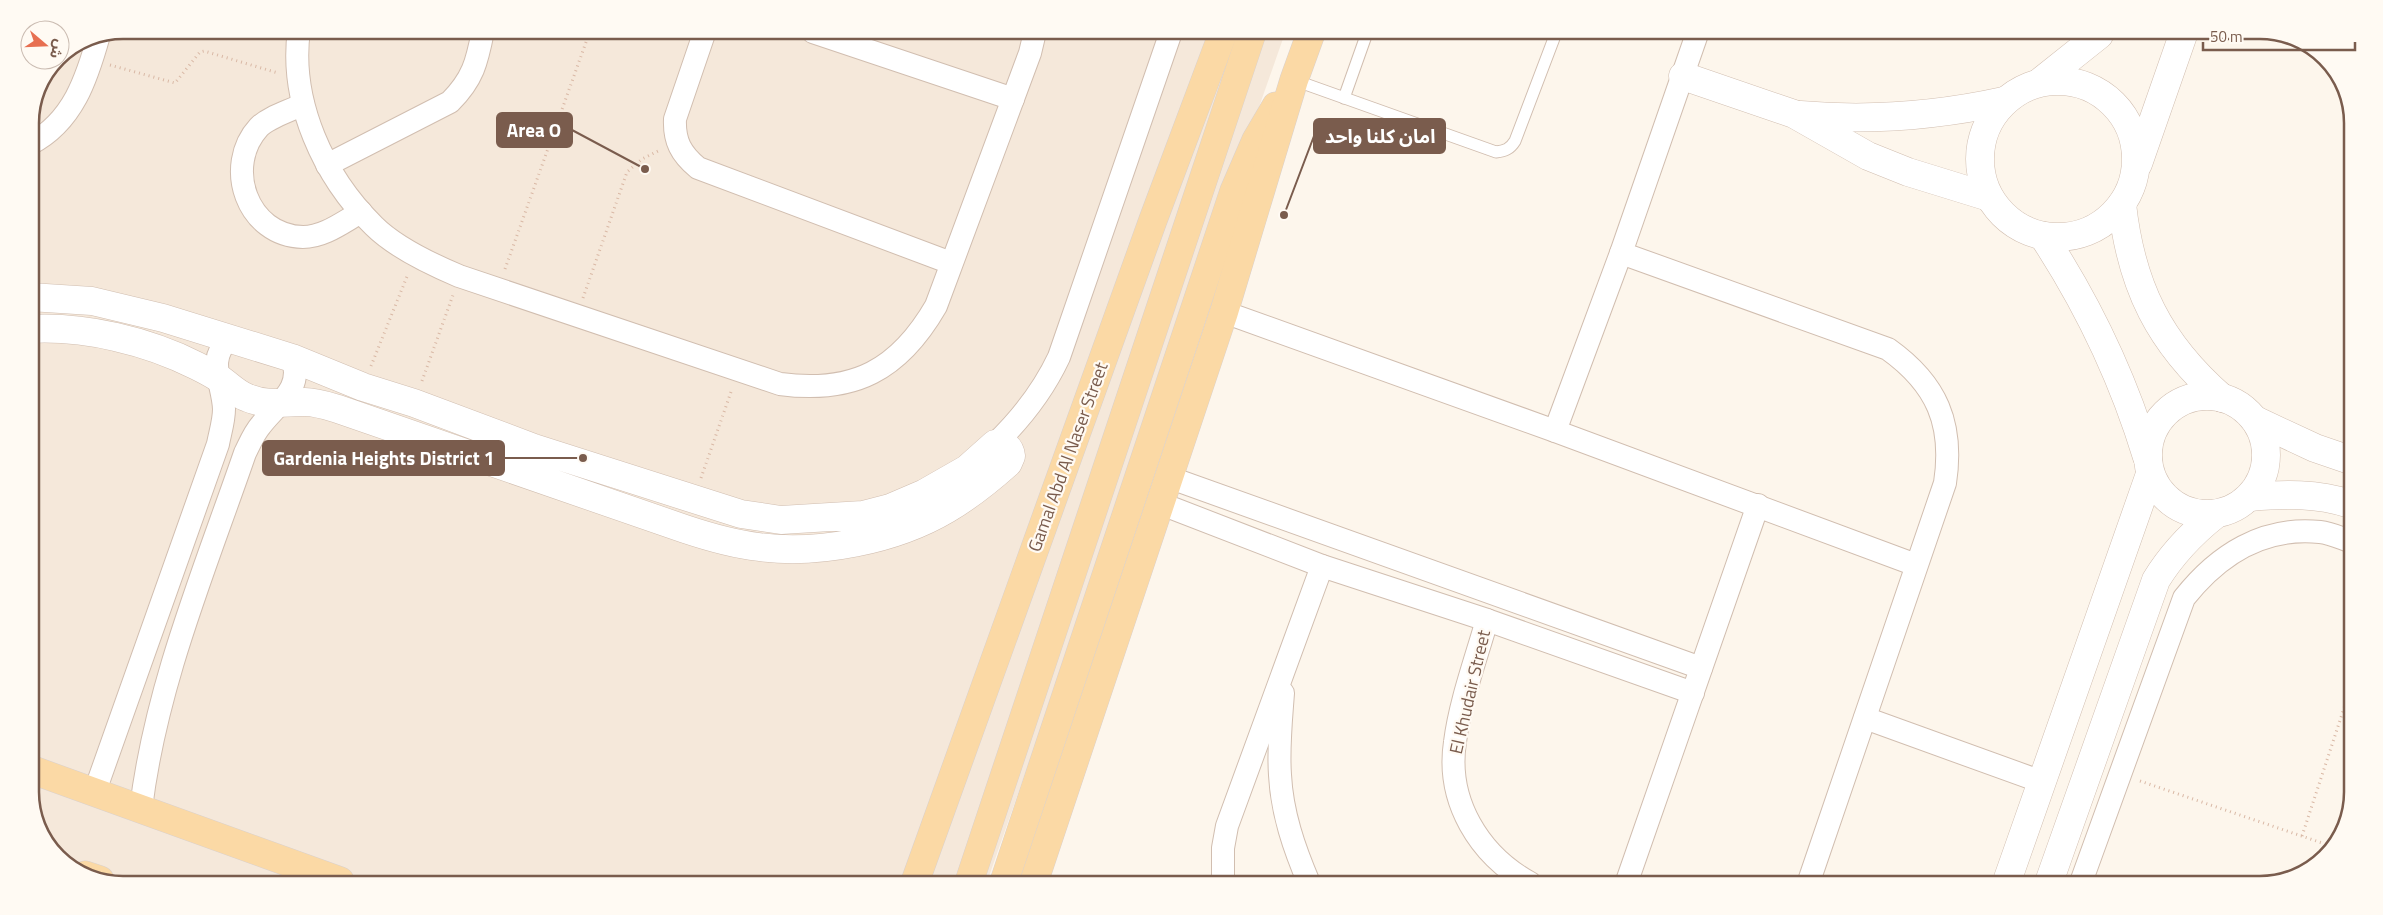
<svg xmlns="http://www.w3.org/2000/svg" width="2383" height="915" viewBox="0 0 2383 915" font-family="'Titillium Web','Noto Sans Arabic',sans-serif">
<rect width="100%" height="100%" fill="#fdf6ec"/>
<path fill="#f5e8da" d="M123 30 1285 33 987 882 114 880 72 865 49 849 30 799V117L56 60H60V55L87 37Z"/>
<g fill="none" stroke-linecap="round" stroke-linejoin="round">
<g stroke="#d1beb0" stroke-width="13">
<g id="service">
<path d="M1294 80 1496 152C1505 151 1510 149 1515 141L1556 33"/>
<path d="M1344 98 1367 33"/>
</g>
</g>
<g stroke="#d1beb0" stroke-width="24">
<g id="minor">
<path d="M299 30C289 102 324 177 374 226 395 247 433 265 459 276L780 384C854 394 899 370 936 306L1030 53 1035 32"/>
<path d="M705 31 675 119C674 141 681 154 698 168L951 263"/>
<path d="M813 32 1013 99"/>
<path d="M303 104C290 111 269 117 259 127 223 166 247 236 303 237 324 237 343 222 361 212"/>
<path d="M30 144C73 122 87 78 99 35"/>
<path d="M327 165 450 102C473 79 477 62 483 31"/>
<path d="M1621 253 1888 349C1937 384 1954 424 1945 483L1808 884"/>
<path d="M1224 312 1555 431 1916 565"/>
<path d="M1555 431 1621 253 1697 34"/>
<path d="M995 444C1022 418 1043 391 1059 357L1171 32"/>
<path d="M1168 477 1701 668"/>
<path d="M1159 503 1322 566 1487 620 1693 693"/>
<path d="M1487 620C1476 659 1460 702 1455 742 1446 801 1479 855 1530 883"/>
<path d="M1283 693C1281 720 1278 748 1280 775 1282 813 1294 848 1309 883"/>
<path d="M1865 718 2042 782"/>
<path d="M95 791 218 444C220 433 224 421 224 409 223 383 206 360 229 339"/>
<path d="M141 808C156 685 205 569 245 453 250 443 254 433 261 425 278 403 304 388 292 358"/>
<path d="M1223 883V848L1227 826 1322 566"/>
<path d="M1626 884 1758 505"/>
<path d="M2080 885 2184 598C2218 555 2263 526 2320 532 2330 533 2341 538 2350 541"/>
</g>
</g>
<g stroke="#d1beb0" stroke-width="29">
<g id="tertiary">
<path d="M1683 76 1794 114 1868 156 1908 172 1989 197"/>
<circle cx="2058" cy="159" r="78"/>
<path d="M2040 82 2099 35"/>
<path d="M1800 115C1870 121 1936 116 2004 101"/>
<path d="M2138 164 2183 35"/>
<path d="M2122 204C2131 286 2159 343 2222 398"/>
<path d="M2043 236C2089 306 2123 378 2147 457"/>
<path d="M30 297 92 301 163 318 292 358 363 387 414 403 534 448 741 514 781 520 863 515 890 508 925 493 967 469 995 444C1004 443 1010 447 1011 456L1008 463C989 480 969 496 947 509 895 540 818 555 759 547 733 544 709 537 685 529L338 409C328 406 316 402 305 402 285 402 267 406 248 398 236 394 228 384 217 377 211 373 203 369 197 366 148 341 85 326 30 329"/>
<circle cx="2207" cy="455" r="59"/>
<path d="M2255 420 2315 448 2350 460"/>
<path d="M2250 497C2284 494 2317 493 2350 504"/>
<path d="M2006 884 2150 474"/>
<path d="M2048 885 2156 580C2172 554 2191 534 2215 515"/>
</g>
</g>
<g stroke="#dad1cd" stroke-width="29">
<g id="primary">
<path d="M30 769 340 881"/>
<path d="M85 875 100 880"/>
<path d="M915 882 1153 220 1223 33"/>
<path d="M969 882 1252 33"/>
<path d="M1004 882 1234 191 1256 140 1276 106"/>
<path d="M1034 882 1224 312 1294 80 1311 33"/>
</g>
</g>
<g stroke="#d9b8a5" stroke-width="3" stroke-dasharray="1 4" stroke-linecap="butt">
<path d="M110 65 175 83 200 52 204 51 278 73"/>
<path d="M505 269 590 31"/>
<path d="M583 298 627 172 642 159 658 151"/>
<path d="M371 366 408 274"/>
<path d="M422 381 453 295"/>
<path d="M701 478 732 389"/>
<path d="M2140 781 2331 846"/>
<path d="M2302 836 2349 693"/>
</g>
<use href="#service" stroke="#fff" stroke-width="11"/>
<use href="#minor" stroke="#fff" stroke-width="22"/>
<use href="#tertiary" stroke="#fff" stroke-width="28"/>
<use href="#primary" stroke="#fbd9a5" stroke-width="28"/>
</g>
<g text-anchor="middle" stroke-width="4.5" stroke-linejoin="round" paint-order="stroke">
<g font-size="18" fill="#7a5c4d" stroke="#fffaf3">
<text transform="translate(1068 457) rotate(-70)" y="6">Gamal Abd Al Naser Street</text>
<text transform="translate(1470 692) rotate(-77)" y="6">El Khudair Street</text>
</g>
</g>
<path d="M0 0H2383V915H0ZM123 39H2260A84 84 0 0 1 2344 123V792A84 84 0 0 1 2260 876H123A84 84 0 0 1 39 792V123A84 84 0 0 1 123 39Z" fill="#fffaf3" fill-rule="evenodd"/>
<path fill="none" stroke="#7a5c4d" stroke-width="2.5" d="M123 39H2260A84 84 0 0 1 2344 123V792A84 84 0 0 1 2260 876H123A84 84 0 0 1 39 792V123A84 84 0 0 1 123 39Z"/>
<path fill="none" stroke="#7a5c4d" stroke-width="2" d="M645 169L572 130M1284 215L1314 136M583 458L504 458"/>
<g fill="#7a5c4d" stroke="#fffaf3" stroke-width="2">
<circle cx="645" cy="169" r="5"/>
<circle cx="1284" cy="215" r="5"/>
<circle cx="583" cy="458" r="5"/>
</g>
<g fill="#7a5c4d" stroke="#7a5c4d" stroke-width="2">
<rect x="497" y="113" width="75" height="34" rx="5"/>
<rect x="1314" y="119" width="131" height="34" rx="5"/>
<rect x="263" y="441" width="241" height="34" rx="5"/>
</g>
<g font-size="19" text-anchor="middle" font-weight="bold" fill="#fff">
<text x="534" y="137">Area O</text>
<text x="1380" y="143">امان كلنا واحد</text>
<text x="384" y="465">Gardenia Heights District 1</text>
</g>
<g transform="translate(45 45) rotate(109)"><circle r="24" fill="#fffaf3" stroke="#cabbb1"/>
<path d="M0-4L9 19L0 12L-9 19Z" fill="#e76f51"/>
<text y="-8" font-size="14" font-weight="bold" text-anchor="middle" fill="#7a5c4d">ش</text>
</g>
<path d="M2203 42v8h152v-8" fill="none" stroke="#7a5c4d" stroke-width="2.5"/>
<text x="2210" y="42" font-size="15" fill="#7a5c4d" stroke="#fffaf3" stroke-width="4" paint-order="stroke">50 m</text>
</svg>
